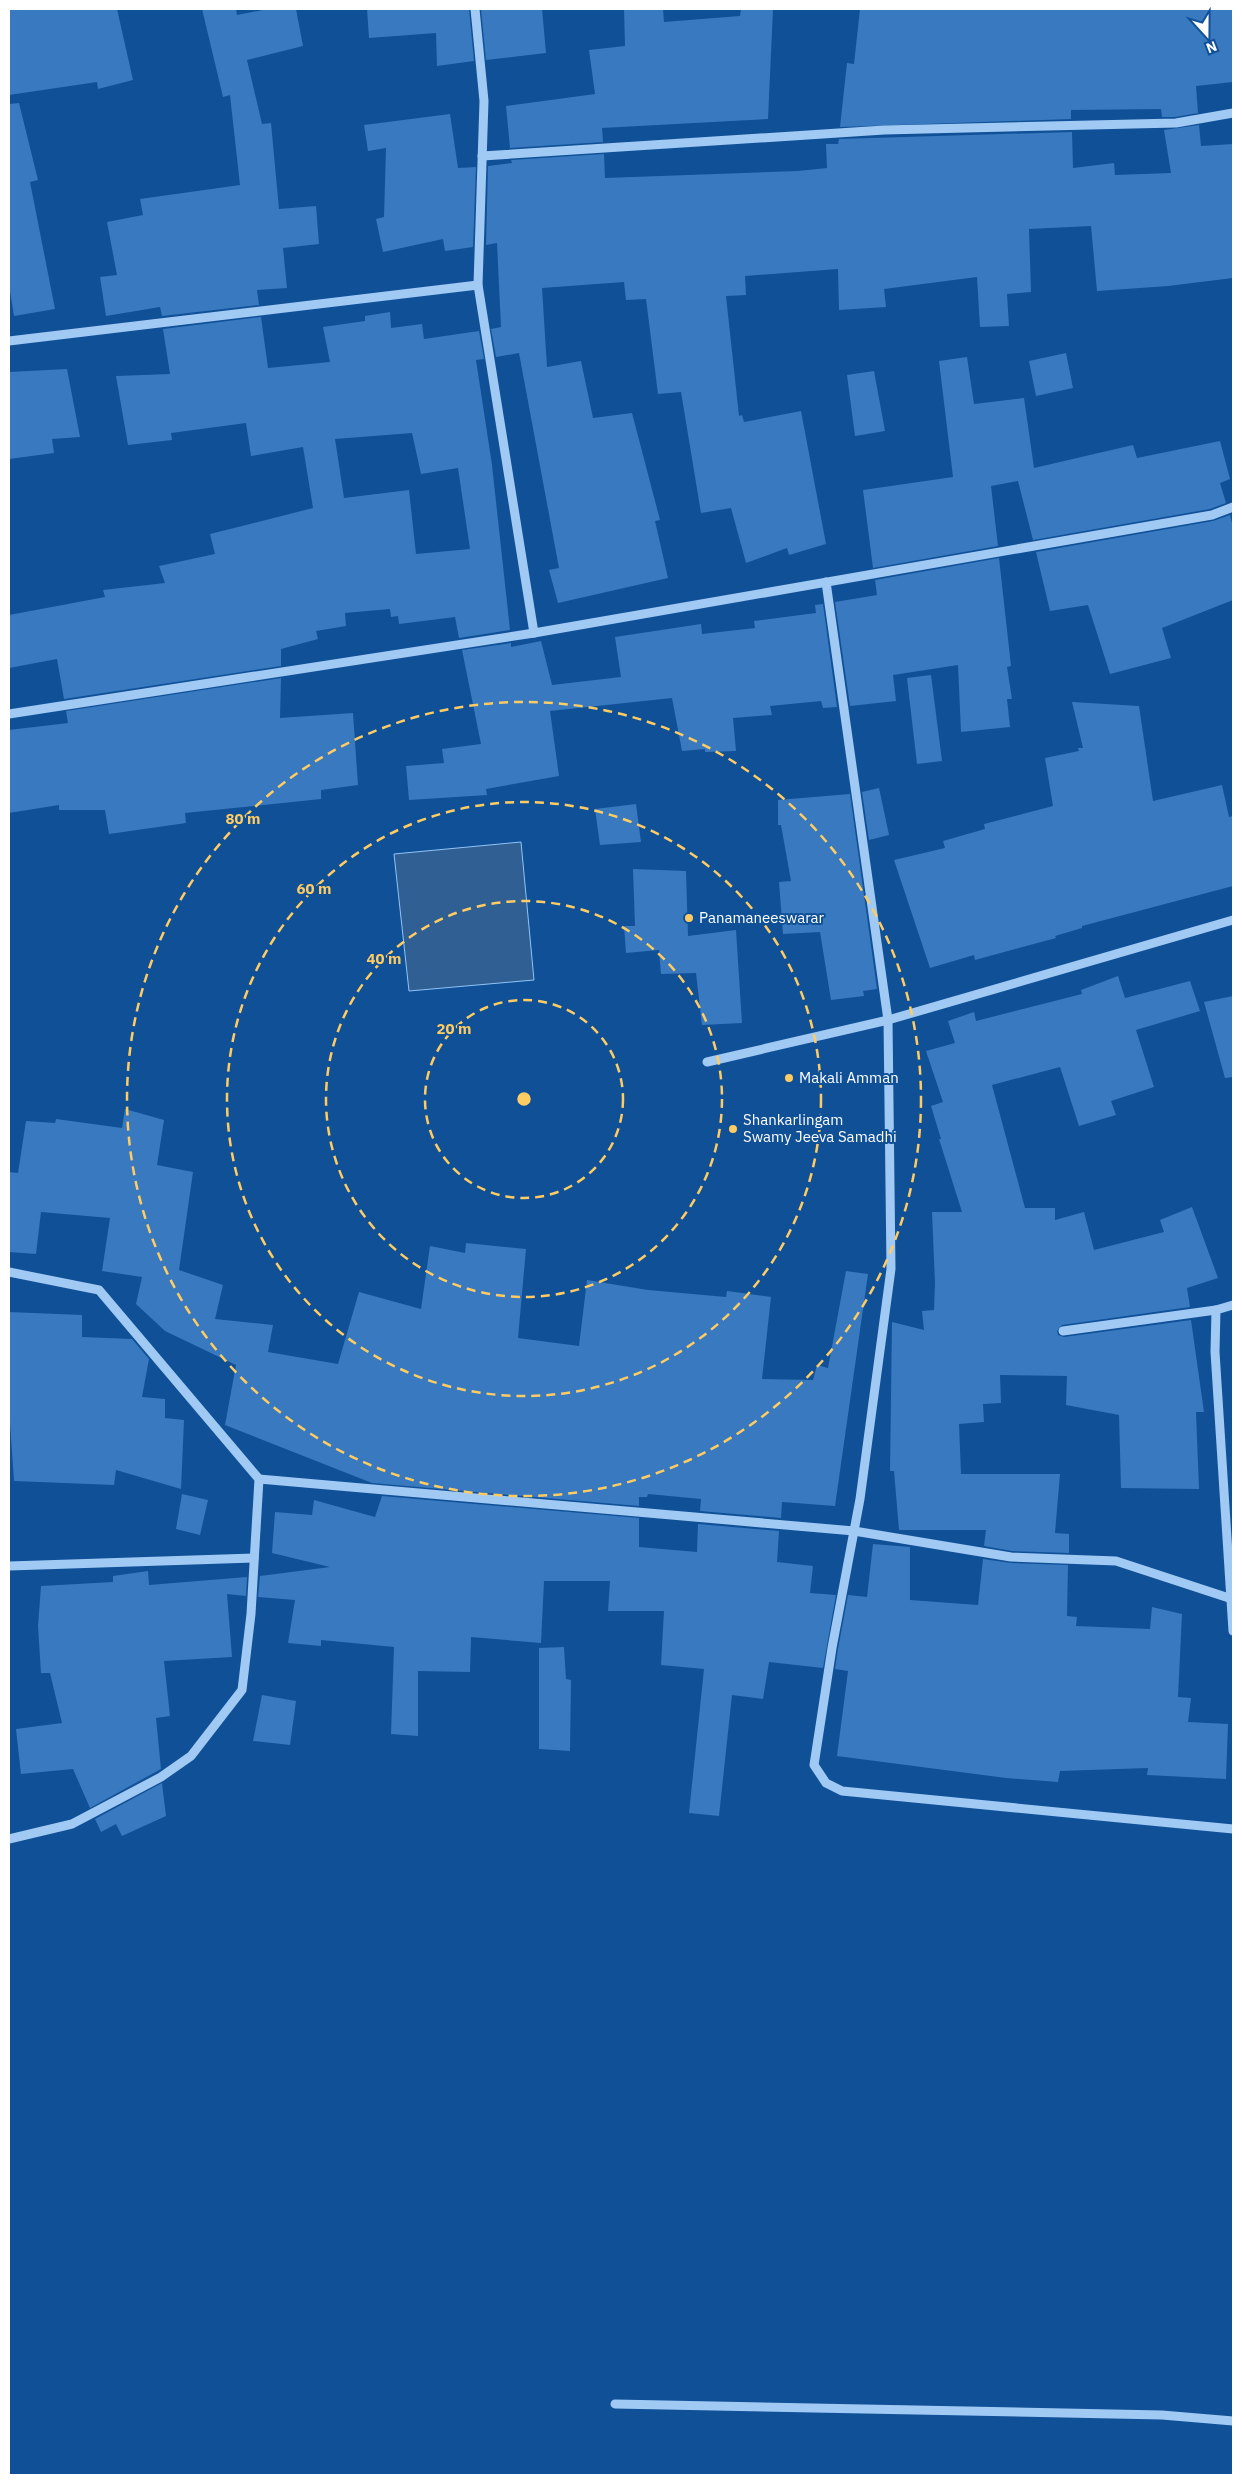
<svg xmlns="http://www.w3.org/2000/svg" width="1242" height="2484" viewBox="0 0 1242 2484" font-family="'IBM Plex Sans',sans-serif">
<rect width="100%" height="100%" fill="#105097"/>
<path fill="#305f93" stroke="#91c4f8" d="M521 842 534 980 409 991 394 854Z"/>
<g fill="#3879bf" fill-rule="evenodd">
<path d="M9 9H117L133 80 98 89 97 82 9 95Z"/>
<path d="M202 9H236L237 15 268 9H296L303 46 247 60 262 124 271 123 279 209 316 206 319 244 283 248 287 288 257 290 259 305 162 316 160 307 106 316 100 277 117 275 107 222 143 215 140 199 240 185 230 95 223 97Z"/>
<path d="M367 9H469L474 61 437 66 436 33 369 38Z"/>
<path d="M481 9H542L546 53 486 60Z"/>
<path d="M624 9H663L664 22 740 16 741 9H773L768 119 602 128 603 142 510 148 506 106 595 94 589 50 625 46Z"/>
<path d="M860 9H1233V82L1196 86 1198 113 1175 117H1162L1161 109 1071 110V119L840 127 847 63 854 64Z"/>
<path d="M19 103 38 180 30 182 55 309 14 316 9 285V104Z"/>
<path d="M450 114 458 168 476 167 473 247 445 251 443 239 383 252 376 219 384 217 386 148 368 151 364 125Z"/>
<path d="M1199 125 1201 146 1233 144V278L1168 286 1097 291 1091 226 1029 229 1031 292 1007 294 1009 326 980 327 977 277 884 289 886 307 839 310 838 269 745 276 746 295 726 296 739 416 742 415 744 422 801 411 826 544 789 555 787 548 746 563 731 508 701 513 681 392 658 394 646 299 626 300 624 282 542 288 547 367 581 361 593 418 632 413 660 520 655 521 668 578 558 603 549 570 559 568 519 353 496 357 491 329 501 327 497 243 486 245 488 166 512 163 511 160 604 154 605 178 798 171 827 168 826 144H838L839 139 1072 132 1073 168 1114 163 1115 175 1171 173 1164 130Z"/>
<path d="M390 312 391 328 422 324 424 339 479 331 484 359 476 360 492 465 510 630 459 638 455 617 399 624 398 616 391 617 390 609 345 613 346 626 316 631 318 639 281 649V666L64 699 57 659 9 668V615L105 597 103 590 165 583 159 566 215 554 210 534 313 508 303 447 251 456 246 423 171 433 172 440 128 445 116 376 170 374 163 329 261 317 268 368 330 362 323 327 365 321V316ZM412 433 421 474 458 468 470 549 416 554 409 490 344 498 335 439Z"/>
<path d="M1066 353 1073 388 1036 396 1029 361Z"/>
<path d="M967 357 974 404 1024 398 1034 468 1133 445 1137 458 1220 441 1230 479 1220 483 1226 503 1210 509 1033 540 1018 481 991 486 998 546 873 568 863 490 953 477 939 361Z"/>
<path d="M67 369 80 437 52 439 54 453 9 459V372Z"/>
<path d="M874 371 885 431 855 436 847 375Z"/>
<path d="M1230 515 1233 527V600L1162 628 1171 658 1110 674 1088 605 1050 611 1036 552 1213 521Z"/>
<path d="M999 558 1011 666 1007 667 1012 699H1007L1010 727 961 732 958 665 893 675 896 701 850 706 835 602 877 595 875 580Z"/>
<path d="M823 604 837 707 823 708 821 701 770 706 772 715 733 718 736 751 705 752V749L682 751 672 698 550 711 559 776 486 789 487 795 409 800 406 766 444 763 442 749 481 744 462 650 511 643V647L541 641 552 685 621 677 615 637 701 624 702 634 755 628 754 621 816 613 815 605Z"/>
<path d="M931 675 942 761 917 764 907 678Z"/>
<path d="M281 678 280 718 353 713 358 785 321 790V799L185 813 186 823 109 834 105 810H59V805L9 813V730L68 723 66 711Z"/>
<path d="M1072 702 1139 706 1153 801 1222 785 1229 817 1233 816V886L1082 926V928L1055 936 1056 938 975 960 974 955 930 968 894 860 945 848 943 841 985 829 984 824 1053 806 1045 758 1079 751 1078 748H1083Z"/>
<path d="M879 788 889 835 869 840 862 792Z"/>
<path d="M850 794 877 989 863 991 864 996 831 1000 820 932 783 934 779 882 791 881 781 825H778V800Z"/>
<path d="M636 804 641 842 600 845 595 809Z"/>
<path d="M633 869 686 871 688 936 736 930 742 1023 702 1025 696 973 661 974 659 950 626 953 624 926H635Z"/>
<path d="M1118 976 1125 998 1190 981 1200 1011 1136 1030 1154 1087 1111 1101 1116 1115 1079 1126 1060 1067 992 1085 1025 1208H1055V1220L1084 1212 1094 1250 1164 1232 1160 1220 1192 1207 1218 1278 1187 1288 1190 1307 1062 1325 1057 1331 1058 1335 1064 1337 1191 1320 1204 1412H1196L1199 1489 1121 1488 1119 1415 1066 1405 1067 1376 1000 1375 1001 1403 983 1404 984 1422 959 1424 961 1474H1060L1055 1533 1069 1534V1553L1012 1551 984 1546 986 1530H899L894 1471H890L892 1322 924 1330 922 1311 934 1310 935 1283 932 1212H962L939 1139H941L931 1106 943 1102 926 1051 955 1043 948 1021 974 1012 976 1021 1082 994 1081 990Z"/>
<path d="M1233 996V1077L1225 1078 1204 1002Z"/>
<path d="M125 1109 164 1120 157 1165 193 1172 179 1270 223 1285 215 1319 273 1325 268 1352 338 1364 359 1292 421 1309 430 1246 465 1253 466 1243 526 1249 518 1338 579 1346 587 1280 648 1290 726 1297 727 1291 771 1297 762 1379 813 1380 817 1365 828 1368 846 1271 868 1274 835 1506 782 1502 781 1518 700 1511 701 1499 648 1494 647 1497H639V1506L372 1483 225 1425 236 1365 165 1331 136 1304 142 1277 102 1271 110 1218 41 1212 36 1254 9 1252V1172L18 1173 26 1121 55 1123 56 1119 122 1128Z"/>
<path d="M9 1312 82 1315V1337L132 1339 149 1359 142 1397 165 1399V1418L184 1420 181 1489 116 1470 114 1485 14 1481 9 1409Z"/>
<path d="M182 1494 208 1500 200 1535 176 1529Z"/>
<path d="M382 1496 639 1518V1547L697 1552 698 1524 779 1531 777 1562 813 1566 810 1593 836 1595 823 1668 769 1662 763 1699 732 1695 719 1816 689 1813 704 1669 661 1665 664 1611H608L610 1581H544L541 1643 471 1637 470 1672 418 1671V1736L391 1734 394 1647 321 1640V1646L288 1643 295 1600 258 1597 260 1576 330 1567 272 1553 275 1512 312 1515 314 1500 375 1517Z"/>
<path d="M873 1544 910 1547V1600L978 1605 983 1559 1011 1563 1068 1565 1067 1616 1077 1617 1076 1626 1150 1629 1152 1607 1182 1614 1178 1697 1191 1698 1188 1722 1228 1724 1226 1779 1147 1775 1148 1768 1060 1771 1058 1782 1006 1778 837 1756 848 1671 835 1669 838 1649 848 1595 867 1597Z"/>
<path d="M148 1571 149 1585 247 1577 246 1596 227 1594 232 1657 164 1661 170 1716 156 1718 161 1769 90 1808 73 1769 21 1774 16 1729 62 1723 50 1673H41L38 1626 41 1586 113 1582V1576Z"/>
<path d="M564 1647 566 1679 571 1680 570 1751 539 1749V1648Z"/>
<path d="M262 1695 296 1701 290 1745 253 1741Z"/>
<path d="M162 1783 166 1816 122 1836 116 1824 101 1832 95 1819Z"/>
</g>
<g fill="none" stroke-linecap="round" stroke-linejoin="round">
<g stroke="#a0c9f4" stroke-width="9">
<path d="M475 9 484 101 478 285 534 633"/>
<path d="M482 156 884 130 1176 123 1233 113"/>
<path d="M9 341 478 285"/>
<path d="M826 582 888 1020 891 1269 860 1499 832 1648 814 1765 826 1783 842 1791 1233 1829"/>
<path d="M9 714 534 633 1212 515 1233 507"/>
<path d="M707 1062 888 1020 1233 920"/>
<path d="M9 1272 99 1290 259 1479 251 1614 242 1690 191 1756 161 1777 72 1824 9 1839"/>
<path d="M1233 1305 1216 1310 1215 1352 1233 1631"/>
<path d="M1063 1331 1216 1310"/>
<path d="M259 1479 854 1531 1011 1557 1116 1561 1232 1599"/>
<path d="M9 1566 254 1558"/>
<path d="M615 2404 1162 2415 1233 2421"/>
</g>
</g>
<g fill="none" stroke="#ffcc63" stroke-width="2.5" stroke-dasharray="9 6">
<circle cx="524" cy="1099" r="99"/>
<circle cx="524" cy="1099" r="198"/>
<circle cx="524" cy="1099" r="297"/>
<circle cx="524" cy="1099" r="397"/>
</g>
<g fill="#ffcc63" stroke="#105097" stroke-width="2">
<circle cx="689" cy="918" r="5"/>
<circle cx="789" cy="1078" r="5"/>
<circle cx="733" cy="1129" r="5"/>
</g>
<g text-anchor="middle" stroke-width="4" stroke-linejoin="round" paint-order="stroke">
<g font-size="15" fill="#fff" stroke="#105097" text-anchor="start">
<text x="699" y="923">Panamaneeswarar</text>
<text x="799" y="1083">Makali Amman</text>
<text x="743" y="1125">Shankarlingam<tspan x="743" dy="17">Swamy Jeeva Samadhi</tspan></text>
</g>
</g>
<circle cx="524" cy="1099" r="8" fill="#ffcc63" stroke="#105097" stroke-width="2.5"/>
<g font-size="15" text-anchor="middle" font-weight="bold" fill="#ffcc63" stroke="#105097" stroke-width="4" stroke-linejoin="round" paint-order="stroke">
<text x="243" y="824">80 m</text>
<text x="314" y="894">60 m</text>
<text x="384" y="964">40 m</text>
<text x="454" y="1034">20 m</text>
</g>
<rect width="1242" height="2484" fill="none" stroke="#ffffff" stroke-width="20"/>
<g transform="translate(1207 35) rotate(159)" stroke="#105097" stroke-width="4" paint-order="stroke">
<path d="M0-4L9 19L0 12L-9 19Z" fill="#ffffff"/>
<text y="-8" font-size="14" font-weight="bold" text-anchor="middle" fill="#ffffff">N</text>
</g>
</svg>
